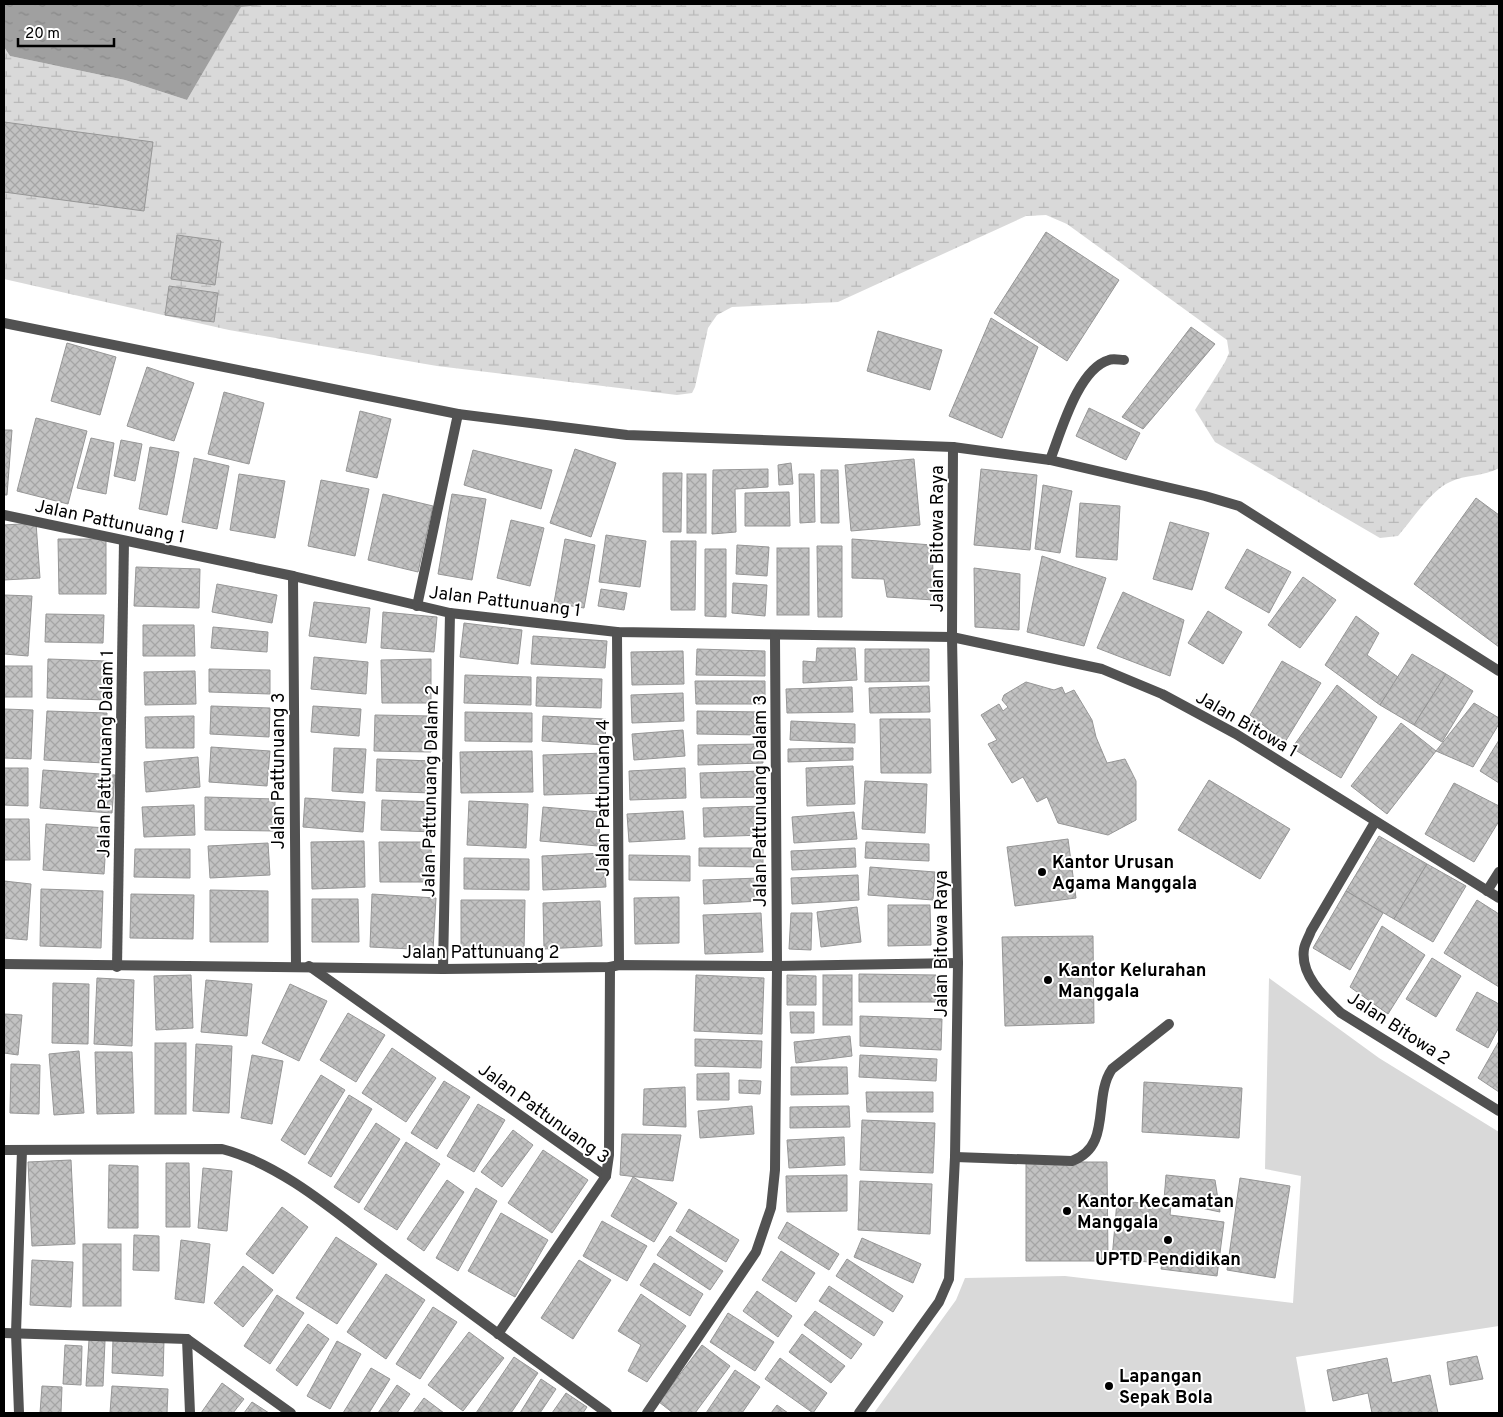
<svg xmlns="http://www.w3.org/2000/svg" width="1503" height="1417" viewBox="0 0 1503 1417" font-family="Overpass,sans-serif">
<defs>
<pattern id="wetland-marsh" width="20" height="14" patternUnits="userSpaceOnUse" patternTransform="scale(1.25)"><rect width="20" height="14" fill="#d9d9d9"/><path d="M1 5h8M5 5V1M11 12h8M15 12V8" fill="none" stroke="#b8b8b8"/></pattern>
<pattern id="water-ripples" width="26" height="14" patternUnits="userSpaceOnUse" patternTransform="scale(1.25)"><rect width="26" height="14" fill="#a0a0a0"/><path d="M2 4q2-2 4 0t4 0M15 11q2-2 4 0t4 0" fill="none" stroke="#888"/></pattern>
<pattern id="building-cross-hatch" width="8" height="8" patternUnits="userSpaceOnUse" patternTransform="scale(1.25)"><rect width="8" height="8" fill="#c2c2c2"/><path d="M0 0l8 8M0 8l8-8" fill="none" stroke="#a5a5a5"/></pattern>
</defs>
<rect width="100%" height="100%" fill="#fff"/>
<path fill="url(#wetland-marsh)" d="M271 4H1499V468C1484 477 1465 474 1450 482 1431 490 1412 520 1398 536L1380 538 1215 442 1195 410 1225 362 1229 353 1227 340 1067 224 1046 215 1026 216 838 302 732 307 717 315 708 328 695 387 692 393 677 395 437 366 229 330 4 279V47L10 56 125 80 187 100 241 6Z"/>
<path fill="#d9d9d9" d="M1269 978 1379 1058 1499 1132V1326L1296 1357 1306 1413H874L956 1300 965 1278 1065 1276 1293 1303 1301 1176 1265 1169Z"/>
<path fill="url(#water-ripples)" d="M4 4H271L241 7 187 100 125 80 10 56 4 47Z"/>
<g fill="url(#building-cross-hatch)" stroke="#969696">
<path d="M4 122 153 142 144 211 4 192Z"/>
<path d="M1046 232 1119 280 1067 361 994 313Z"/>
<path d="M177 235 221 241 215 285 171 279Z"/>
<path d="M169 286 218 293 214 322 165 315Z"/>
<path d="M991 318 1038 347 1002 438 949 416Z"/>
<path d="M1191 327 1215 344 1143 429 1122 417Z"/>
<path d="M878 331 942 350 930 390 867 371Z"/>
<path d="M67 343 116 357 100 415 51 401Z"/>
<path d="M147 367 194 383 174 441 127 426Z"/>
<path d="M224 392 264 403 249 464 208 454Z"/>
<path d="M1089 408 1140 433 1126 460 1076 436Z"/>
<path d="M360 411 391 419 377 478 346 471Z"/>
<path d="M36 418 87 431 68 504 17 491Z"/>
<path d="M4 430H12L7 495H4Z"/>
<path d="M91 438 114 443 106 494 77 488Z"/>
<path d="M121 440 142 444 135 481 114 476Z"/>
<path d="M150 447 179 452 167 515 139 509Z"/>
<path d="M575 449 616 463 591 537 550 523Z"/>
<path d="M473 450 552 470 541 509 464 485Z"/>
<path d="M194 458 229 466 217 529 182 522Z"/>
<path d="M914 459 920 525 851 531 845 465Z"/>
<path d="M791 463 793 484 779 485 778 465Z"/>
<path d="M768 469V487L735 489 736 532 712 534 713 470Z"/>
<path d="M981 469 1037 475 1030 550 974 545Z"/>
<path d="M821 470H838L839 523H821Z"/>
<path d="M663 473H682L681 532H663Z"/>
<path d="M239 474 285 481 275 538 230 530Z"/>
<rect x="687" y="474" width="19" height="59"/>
<path d="M799 474H814L815 522 800 523Z"/>
<path d="M321 480 369 489 355 556 308 546Z"/>
<path d="M1043 485 1072 491 1060 553 1035 549Z"/>
<path d="M789 492 790 526H745V493Z"/>
<path d="M383 494 433 506 418 572 368 560Z"/>
<path d="M452 494 486 499 472 580 438 574Z"/>
<path d="M1476 498 1499 515V647L1414 584Z"/>
<path d="M1080 503 1120 506 1117 560 1076 557Z"/>
<path d="M511 520 544 528 530 586 497 578Z"/>
<path d="M1170 522 1209 533 1192 590 1153 579Z"/>
<path d="M36 523 40 578 4 580V525Z"/>
<path d="M606 535 646 541 640 587 599 582Z"/>
<path d="M58 539H106V594H59Z"/>
<path d="M565 539 595 545 584 608 554 603Z"/>
<path d="M852 539 932 545 934 600 887 597 884 579 852 578Z"/>
<path d="M671 541H696L695 610H671Z"/>
<path d="M737 545 769 547 767 576 736 574Z"/>
<path d="M817 546H842V617H818Z"/>
<rect x="777" y="548" width="32" height="67"/>
<path d="M705 549H726V617L705 616Z"/>
<path d="M1247 549 1291 572 1269 613 1225 588Z"/>
<path d="M1042 556 1106 578 1084 646 1027 632Z"/>
<path d="M136 567 200 569 199 608 134 606Z"/>
<path d="M974 568 1020 574 1019 630 975 627Z"/>
<path d="M1303 577 1336 600 1300 648 1268 625Z"/>
<path d="M733 583 767 585 765 616 732 613Z"/>
<path d="M217 584 277 595 272 623 212 612Z"/>
<path d="M601 589 627 593 624 610 598 606Z"/>
<path d="M1123 592 1184 620 1170 676 1097 648Z"/>
<path d="M4 595 32 596 28 656 4 654Z"/>
<path d="M314 602 370 608 366 643 309 636Z"/>
<path d="M1208 611 1242 632 1223 664 1188 643Z"/>
<path d="M383 612 437 617 434 652 381 648Z"/>
<path d="M46 614 104 615 103 643 45 642Z"/>
<path d="M1356 616 1379 633 1367 655 1398 677 1380 705 1325 665Z"/>
<path d="M464 623 522 630 518 664 460 657Z"/>
<path d="M143 625H194L195 656H143Z"/>
<path d="M213 627 268 632 267 652 211 648Z"/>
<path d="M533 636 607 641 605 668 531 664Z"/>
<path d="M817 648H855L857 680 803 683V661L816 662Z"/>
<path d="M697 649 765 651V676L696 675Z"/>
<path d="M865 649H929V681L865 682Z"/>
<path d="M683 651 684 684 632 685 631 652Z"/>
<path d="M1412 654 1446 674 1414 725 1380 705Z"/>
<path d="M314 657 368 662 366 694 311 689Z"/>
<path d="M48 659 107 661 106 700 47 698Z"/>
<path d="M431 659V703H382L381 660Z"/>
<path d="M1282 661 1321 683 1285 742 1250 715Z"/>
<rect x="4" y="666" width="28" height="31"/>
<path d="M209 669 270 670V694L209 692Z"/>
<path d="M195 671 196 704 145 705 144 672Z"/>
<path d="M1446 674 1473 691 1442 742 1414 725Z"/>
<path d="M465 675 531 677V705L464 703Z"/>
<path d="M537 677 602 679 601 708 536 706Z"/>
<path d="M695 681H765V704H696Z"/>
<path d="M1026 682 1054 690 1062 687 1065 694 1074 690 1092 720 1096 737 1107 763 1125 759 1136 781V820L1108 835 1058 823 1047 797 1037 802 1023 777 1012 783 988 744 997 740 981 715 999 704 1003 711 1008 707 1002 700 1004 695Z"/>
<path d="M1337 685 1377 717 1341 778 1292 748Z"/>
<path d="M929 686 930 712 870 713 869 688Z"/>
<path d="M852 687 853 712 787 713 786 689Z"/>
<path d="M683 693 684 721 632 723 631 695Z"/>
<path d="M1474 703 1499 718V724L1473 767 1436 751Z"/>
<path d="M211 706 270 708 269 737 210 734Z"/>
<path d="M313 706 361 709 359 736 311 732Z"/>
<path d="M4 709 33 710 31 759 4 758Z"/>
<path d="M47 711 107 713 105 763 44 760Z"/>
<path d="M697 711 762 712V735L697 734Z"/>
<path d="M465 712 532 713V742L465 741Z"/>
<path d="M375 715 431 716V752L374 751Z"/>
<path d="M194 716V748H146L145 717Z"/>
<path d="M543 716 606 719 605 745 542 741Z"/>
<path d="M880 719H930L931 773H881Z"/>
<path d="M791 721 855 724V743L790 740Z"/>
<path d="M1401 723 1436 751 1387 814 1351 786Z"/>
<path d="M683 730 685 756 634 760 632 734Z"/>
<path d="M1499 740V783L1480 771Z"/>
<path d="M762 744 763 763 698 765V745Z"/>
<path d="M211 747 270 751 267 786 209 782Z"/>
<path d="M334 748 366 749 363 793 332 791Z"/>
<path d="M853 748V760L788 762V749Z"/>
<path d="M532 751 533 792 461 793 460 752Z"/>
<path d="M606 753 607 793 544 795 543 755Z"/>
<path d="M198 757 200 787 146 792 144 762Z"/>
<path d="M377 759 432 761 431 793 376 791Z"/>
<path d="M853 766 855 804 807 806 806 768Z"/>
<path d="M4 768H28V806L4 805Z"/>
<path d="M685 768 686 798 630 800 629 771Z"/>
<path d="M43 770 115 775 112 813 40 808Z"/>
<path d="M762 771 763 797 701 798 700 773Z"/>
<path d="M1209 780 1290 829 1260 879 1178 830Z"/>
<path d="M865 781 927 784 925 833 862 829Z"/>
<path d="M1454 783 1499 806V821L1474 862 1425 834Z"/>
<path d="M205 797 275 799V831L205 830Z"/>
<path d="M305 798 365 802 363 832 303 827Z"/>
<path d="M382 800 435 802 434 832 381 830Z"/>
<path d="M469 801 528 804 526 848 467 845Z"/>
<path d="M194 805 195 835 144 837 142 807Z"/>
<path d="M763 806 764 835 704 837 703 808Z"/>
<path d="M543 807 601 812 598 846 540 841Z"/>
<path d="M683 811 685 839 629 842 627 814Z"/>
<path d="M854 812 857 839 794 843 792 817Z"/>
<path d="M4 819H29L30 860H4Z"/>
<path d="M46 824 107 828 104 874 43 870Z"/>
<path d="M1379 836 1427 864 1394 919 1346 891Z"/>
<path d="M1068 839 1076 898 1015 906 1007 847Z"/>
<path d="M364 841 365 887 312 889 311 842Z"/>
<path d="M379 842H431L432 882H380Z"/>
<path d="M866 842 929 844V861L865 858Z"/>
<path d="M268 843 270 875 210 878 208 846Z"/>
<path d="M699 848H763V867L699 866Z"/>
<path d="M855 848 856 867 792 870 791 851Z"/>
<path d="M135 849H190V878L134 877Z"/>
<path d="M604 853 606 887 543 890 542 856Z"/>
<path d="M629 855 690 856V881L629 880Z"/>
<path d="M464 858 529 859V890L464 889Z"/>
<path d="M1427 864 1466 886 1433 942 1394 919Z"/>
<path d="M870 867 935 872 933 900 868 895Z"/>
<path d="M858 875 859 900 792 904 791 878Z"/>
<path d="M760 878 761 901 704 904 703 880Z"/>
<path d="M4 881 31 884 27 940 4 938Z"/>
<path d="M41 889 103 891 101 948 40 946Z"/>
<path d="M210 890 268 891V942H210Z"/>
<path d="M1346 891 1383 913 1350 970 1313 948Z"/>
<path d="M131 894 194 895 193 939 130 938Z"/>
<path d="M372 894 436 898 433 950 370 947Z"/>
<path d="M679 897V943L635 944 634 898Z"/>
<path d="M312 899H358L359 942H312Z"/>
<path d="M461 900H525L524 951H461Z"/>
<path d="M1477 900 1499 914V987L1444 953Z"/>
<path d="M600 901 602 946 544 949 543 903Z"/>
<path d="M888 905H930L931 945 888 946Z"/>
<path d="M857 907 861 942 821 947 817 912Z"/>
<path d="M761 913 763 952 705 954 703 915Z"/>
<path d="M791 913H812L811 950 789 949Z"/>
<path d="M1382 926 1425 955 1388 1014 1350 987Z"/>
<path d="M1093 936 1094 1023 1005 1026 1002 937Z"/>
<path d="M1432 958 1461 976 1436 1017 1406 999Z"/>
<path d="M859 974 936 975V1002H859Z"/>
<path d="M191 975 193 1028 156 1030 154 976Z"/>
<path d="M696 975 764 978 762 1034 694 1031Z"/>
<path d="M787 975 816 976V1005H787Z"/>
<rect x="823" y="975" width="29" height="50"/>
<path d="M97 978 134 980 132 1046 94 1044Z"/>
<path d="M206 980 252 984 247 1036 201 1032Z"/>
<path d="M53 983 89 984 88 1044 52 1043Z"/>
<path d="M290 984 327 1001 299 1061 262 1043Z"/>
<path d="M1477 992 1499 1004V1027L1488 1048 1456 1030Z"/>
<path d="M790 1012H814V1033H791Z"/>
<path d="M348 1013 385 1035 356 1082 320 1060Z"/>
<path d="M4 1014 22 1015 18 1055 4 1053Z"/>
<path d="M860 1016 942 1019 941 1050 860 1046Z"/>
<path d="M850 1036 852 1056 796 1063 794 1042Z"/>
<path d="M695 1039 762 1041 761 1068 695 1066Z"/>
<path d="M1499 1041V1092L1478 1078Z"/>
<rect x="155" y="1043" width="31" height="71"/>
<path d="M196 1044 232 1046 229 1113 193 1111Z"/>
<path d="M392 1048 436 1078 406 1122 362 1093Z"/>
<path d="M79 1051 84 1113 54 1115 49 1054Z"/>
<path d="M95 1052H132L134 1113 97 1114Z"/>
<path d="M252 1055 283 1061 272 1124 241 1118Z"/>
<path d="M860 1055 937 1059 936 1081 859 1077Z"/>
<path d="M11 1064 40 1065 39 1114 10 1113Z"/>
<path d="M791 1067H847L848 1094 791 1095Z"/>
<path d="M729 1073V1100H697V1074Z"/>
<path d="M321 1075 345 1090 305 1155 281 1140Z"/>
<path d="M739 1080 761 1081 760 1094 739 1093Z"/>
<path d="M444 1081 470 1097 437 1149 411 1133Z"/>
<path d="M1144 1082 1242 1088 1239 1138 1142 1132Z"/>
<path d="M685 1087 686 1127 643 1125 644 1089Z"/>
<path d="M866 1092H933V1112H867Z"/>
<path d="M349 1095 372 1109 331 1177 308 1163Z"/>
<path d="M478 1104 505 1120 474 1172 447 1156Z"/>
<path d="M752 1106 754 1134 700 1138 698 1111Z"/>
<path d="M849 1106 850 1127 790 1128V1107Z"/>
<path d="M862 1120 935 1123 933 1173 860 1170Z"/>
<path d="M376 1123 400 1139 359 1203 334 1187Z"/>
<path d="M513 1130 533 1145 502 1187 481 1172Z"/>
<path d="M622 1134 681 1135 673 1181 620 1175Z"/>
<path d="M844 1137 845 1165 789 1168 787 1140Z"/>
<path d="M406 1142 440 1164 397 1230 364 1209Z"/>
<path d="M543 1150 588 1180 552 1233 508 1203Z"/>
<path d="M71 1160 75 1244 32 1246 28 1162Z"/>
<path d="M1026 1162H1107L1108 1261H1026Z"/>
<path d="M166 1163H189L190 1227H166Z"/>
<path d="M109 1165 138 1166V1228H108Z"/>
<path d="M203 1168 232 1171 227 1231 198 1228Z"/>
<path d="M847 1175V1211L787 1212 786 1176Z"/>
<path d="M1166 1175 1215 1180 1220 1212 1164 1200Z"/>
<path d="M633 1177 677 1203 654 1242 611 1216Z"/>
<path d="M1240 1178 1290 1186 1275 1278 1227 1270Z"/>
<path d="M447 1180 464 1192 424 1251 407 1239Z"/>
<path d="M860 1181 932 1184 930 1234 858 1230Z"/>
<path d="M476 1188 497 1201 458 1271 436 1258Z"/>
<path d="M1117 1201 1171 1205 1170 1215 1224 1222 1217 1276 1161 1269 1162 1263 1112 1259Z"/>
<path d="M282 1207 308 1227 273 1274 246 1254Z"/>
<path d="M689 1209 739 1240 726 1262 676 1231Z"/>
<path d="M501 1213 548 1240 515 1297 468 1271Z"/>
<path d="M602 1221 647 1246 627 1281 583 1256Z"/>
<path d="M787 1222 839 1254 829 1270 778 1238Z"/>
<path d="M134 1235 159 1236V1271L133 1270Z"/>
<path d="M670 1236 723 1271 710 1290 657 1255Z"/>
<path d="M336 1237 377 1264 337 1324 296 1298Z"/>
<path d="M862 1238 921 1264 913 1283 854 1257Z"/>
<path d="M181 1240 210 1244 204 1303 175 1299Z"/>
<rect x="83" y="1244" width="38" height="62"/>
<path d="M781 1251 815 1273 796 1302 762 1280Z"/>
<path d="M847 1259 903 1296 893 1312 836 1276Z"/>
<path d="M32 1260 73 1262 71 1307 30 1305Z"/>
<path d="M579 1260 611 1280 573 1339 541 1318Z"/>
<path d="M654 1263 703 1294 690 1316 640 1285Z"/>
<path d="M243 1266 273 1290 243 1327 214 1303Z"/>
<path d="M386 1274 425 1300 386 1359 347 1332Z"/>
<path d="M829 1286 883 1322 874 1336 819 1301Z"/>
<path d="M757 1291 792 1316 778 1337 743 1311Z"/>
<path d="M641 1294 686 1326 647 1382 628 1371 641 1345 618 1331Z"/>
<path d="M277 1295 304 1313 270 1364 244 1346Z"/>
<path d="M433 1307 457 1322 420 1379 396 1364Z"/>
<path d="M815 1311 862 1344 851 1359 804 1325Z"/>
<path d="M728 1313 774 1342 755 1371 710 1342Z"/>
<path d="M308 1324 329 1339 297 1386 276 1370Z"/>
<path d="M469 1332 504 1358 463 1411 428 1385Z"/>
<path d="M802 1334 845 1366 831 1383 789 1352Z"/>
<path d="M113 1338 164 1340 163 1376 112 1373Z"/>
<path d="M89 1340 105 1341 103 1386H86Z"/>
<path d="M337 1341 361 1354 330 1409 307 1396Z"/>
<path d="M65 1345 82 1346 81 1385 63 1384Z"/>
<path d="M702 1345 730 1366 695 1413H673L659 1402Z"/>
<path d="M1477 1356 1483 1379 1450 1385 1447 1362Z"/>
<path d="M514 1357 538 1373 511 1413H476Z"/>
<path d="M780 1358 827 1393 813 1413 765 1379Z"/>
<path d="M1387 1358 1392 1383 1430 1375 1438 1413H1372L1368 1393 1333 1401 1327 1370Z"/>
<path d="M371 1368 390 1379 369 1413H343Z"/>
<path d="M735 1370 760 1387 742 1413H706Z"/>
<path d="M541 1379 556 1389 540 1413H520Z"/>
<path d="M222 1383 244 1399 233 1413H201Z"/>
<path d="M397 1385 410 1394 397 1413H378Z"/>
<path d="M42 1386 62 1387 61 1413H40Z"/>
<path d="M112 1386 168 1389 167 1413H110Z"/>
<path d="M566 1393 587 1407 583 1413H552Z"/>
<path d="M424 1398 444 1413H413Z"/>
<path d="M252 1402 269 1413H244Z"/>
<path d="M777 1405 788 1413H771Z"/>
</g>
<g fill="none" stroke-linecap="round" stroke-linejoin="round">
<g stroke="#525252" stroke-width="10">
<path d="M1050 460C1061 432 1078 369 1109 360 1113 358 1120 360 1124 360"/>
<path d="M955 1157 1072 1161C1113 1146 1092 1098 1112 1069L1169 1024"/>
</g>
<g stroke="#525252" stroke-width="10">
<path d="M4 515 293 576 450 613 617 632 952 637 1102 669 1162 694 1236 734 1499 898"/>
<path d="M293 576 296 966"/>
<path d="M417 606 458 414"/>
<path d="M617 632 619 965"/>
<path d="M1375 822 1311 931C1309 937 1305 943 1304 949 1300 975 1324 997 1341 1013L1499 1111"/>
<path d="M1487 891 1499 872"/>
<path d="M4 964 443 969 610 967 619 965 777 966 958 963"/>
<path d="M309 966 606 1176 498 1334"/>
<path d="M117 967 124 541"/>
<path d="M443 969 450 613"/>
<path d="M4 1150 222 1149C284 1165 341 1217 392 1255 463 1308 535 1361 607 1413"/>
<path d="M606 1176 609 1155 610 967"/>
<path d="M4 1333 187 1339 291 1413"/>
<path d="M187 1339 190 1413"/>
<path d="M19 1413 16 1333 22 1150"/>
<path d="M647 1413 756 1252 771 1208 775 1170 777 966 775 636"/>
<path d="M859 1413 939 1302 949 1279 955 1157 958 963 952 637 953 447"/>
</g>
<path stroke="#525252" stroke-width="10" d="M4 323 458 414 627 435 953 447 1050 460 1205 496 1239 506 1499 671"/>
</g>
<g fill="#000" stroke="#fff" stroke-width="2">
<circle cx="1042" cy="872" r="5"/>
<circle cx="1048" cy="980" r="5"/>
<circle cx="1067" cy="1211" r="5"/>
<circle cx="1168" cy="1240" r="5"/>
<circle cx="1109" cy="1386" r="5"/>
</g>
<g text-anchor="middle" stroke-width="4" stroke-linejoin="round" paint-order="stroke">
<g font-size="18" fill="#000" stroke="#fff">
<text transform="translate(110 521) rotate(12)" y="6">Jalan Pattunuang 1</text>
<text transform="translate(937 539) rotate(-90)" y="6">Jalan Bitowa Raya</text>
<text transform="translate(505 601) rotate(7)" y="6">Jalan Pattunuang 1</text>
<text transform="translate(1247 724) rotate(30)" y="6">Jalan Bitowa 1</text>
<text transform="translate(105 754) rotate(-89)" y="6">Jalan Pattunuang Dalam 1</text>
<text transform="translate(278 771) rotate(-90)" y="6">Jalan Pattunuang 3</text>
<text transform="translate(430 791) rotate(-89)" y="6">Jalan Pattunuang Dalam 2</text>
<text transform="translate(603 798) rotate(-90)" y="6">Jalan Pattunuang 4</text>
<text transform="translate(760 801) rotate(-90)" y="6">Jalan Pattunuang Dalam 3</text>
<text transform="translate(941 944) rotate(-90)" y="6">Jalan Bitowa Raya</text>
<text x="481" y="958">Jalan Pattunuang 2</text>
<text transform="translate(1399 1028) rotate(33)" y="6">Jalan Bitowa 2</text>
<text transform="translate(544 1113) rotate(36)" y="6">Jalan Pattunuang 3</text>
</g>
<g font-size="18" font-weight="bold" fill="#000" stroke="#fff" text-anchor="start">
<text x="1052" y="868">Kantor Urusan<tspan x="1052" dy="21">Agama Manggala</tspan></text>
<text x="1058" y="976">Kantor Kelurahan<tspan x="1058" dy="21">Manggala</tspan></text>
<text x="1077" y="1207">Kantor Kecamatan<tspan x="1077" dy="21">Manggala</tspan></text>
<text x="1168" y="1265" text-anchor="middle">UPTD Pendidikan</text>
<text x="1119" y="1382">Lapangan<tspan x="1119" dy="21">Sepak Bola</tspan></text>
</g>
</g>
<rect width="1503" height="1417" fill="none" stroke="#000000" stroke-width="10"/>
<path d="M18 38v8h96v-8" fill="none" stroke="#000000" stroke-width="2.5"/>
<text x="25" y="38" font-size="15" fill="#000000" stroke="#ffffff" stroke-width="4" paint-order="stroke">20 m</text>
</svg>
